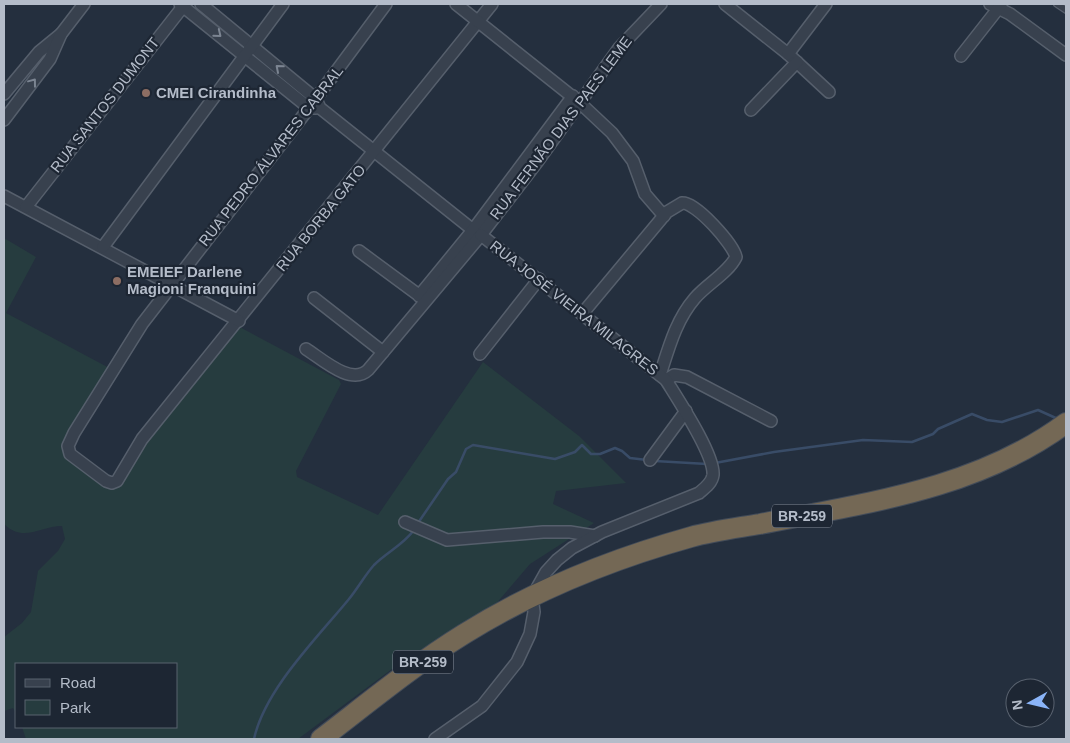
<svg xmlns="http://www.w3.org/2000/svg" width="1070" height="743" viewBox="0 0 1070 743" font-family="Arial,sans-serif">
<rect width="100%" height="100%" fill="#242f3e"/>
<path fill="#263c3f" d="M4 238 36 257 6 313 113 370 68 450 116 479 234 324 339 380 341 384 296 471 297 477 378 515 483 362 579 436 626 483 556 491 553 504 594 523 530 564 495 605 392 669 298 739H26L22 727H176V664H16V713L13 708 4 711V637L22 623 31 612 38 571 58 551 65 539 62 526C41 526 23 543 4 524Z"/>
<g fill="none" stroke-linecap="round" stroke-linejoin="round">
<g stroke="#394c67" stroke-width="2.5">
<path d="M655 461 707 464"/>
<path d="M715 463 774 452 863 440 912 442 933 434 938 429 972 414 987 420 1002 422 1038 410 1058 419"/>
<path d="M418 523 448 479 456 472 466 449 473 445 555 459 575 452 582 445 591 454H600L615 448 622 451 630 458 647 460"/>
<path d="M254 739C265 689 318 637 349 599 358 588 365 575 374 565 387 552 403 545 414 530"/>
</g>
<g stroke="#565f6c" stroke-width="8">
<path id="lane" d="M1057 4 1066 10"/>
</g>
<g stroke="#565f6c" stroke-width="14">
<g id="street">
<path d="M180 4 309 108H316"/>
<path d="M201 4 316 99 320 108 473 230"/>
<path d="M386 4 309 108 142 324 74 433 68 446 70 454 106 481 112 483 117 481 142 439 492 4"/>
<path d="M456 4 579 102 612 133 633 161 645 194 664 216"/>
<path d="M725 4 788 54 829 92"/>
<path d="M990 4 1010 14 1066 55"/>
<path d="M788 54 826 4"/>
<path d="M961 56 1001 5"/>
<path d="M4 94 39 52 61 34"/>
<path d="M751 110 797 62"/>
<path d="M4 120 50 59 61 34 84 4"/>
<path d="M4 196 239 321"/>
<path d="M26 207 185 4"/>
<path d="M103 247 283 4"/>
<path d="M359 251 424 299"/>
<path d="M419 296 473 230 573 96"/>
<path d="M314 298 383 352"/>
<path d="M582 314 667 212 682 203C696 202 733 244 736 257 728 273 707 284 695 298 676 320 669 347 660 375"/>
<path d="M306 349C322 359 351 386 368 370L481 235 538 161 619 48 661 4"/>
<path d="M480 354 539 279"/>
<path d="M666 380 674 375 687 377 771 421"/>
<path d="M650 460 686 411"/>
<path d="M405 522 447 540 543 532H570L595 536"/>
<path d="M435 739 482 706 517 662 530 634 534 612 532 597 546 572 557 560 572 548 602 532 699 493C705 488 712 483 713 475 715 455 677 398 666 380L481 235"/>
</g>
</g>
<g stroke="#434c59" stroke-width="22">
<path id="highway" d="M321 739C368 703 414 665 464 634 533 591 612 559 691 537 713 531 737 528 760 524 866 503 977 489 1066 423"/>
</g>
<use href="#lane" stroke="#38414e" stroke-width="5.5"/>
<use href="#street" stroke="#38414e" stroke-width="11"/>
<use href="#highway" stroke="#746855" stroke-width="20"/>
</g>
<defs><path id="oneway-chevron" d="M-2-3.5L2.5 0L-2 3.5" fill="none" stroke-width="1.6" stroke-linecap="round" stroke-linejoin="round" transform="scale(1.25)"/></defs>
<g stroke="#7c8592">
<use href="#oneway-chevron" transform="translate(218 34) rotate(39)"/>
<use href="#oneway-chevron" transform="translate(279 68) rotate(-139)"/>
<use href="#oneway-chevron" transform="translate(33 82) rotate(-53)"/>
</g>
<g fill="#8d6e63" stroke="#1d2633" stroke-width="2">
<circle cx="146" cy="93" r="5"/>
<circle cx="117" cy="281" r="5"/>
</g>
<g text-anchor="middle" stroke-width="4.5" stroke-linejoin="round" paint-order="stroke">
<g fill="#1d2633" stroke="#878f9c" stroke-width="1">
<rect x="772" y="504.5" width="60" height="23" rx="4"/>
<rect x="393" y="650.5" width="60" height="23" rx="4"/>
</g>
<g font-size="14" font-weight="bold" fill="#b4bcc9">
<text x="802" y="521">BR-259</text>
<text x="423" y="667">BR-259</text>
</g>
<g font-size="15" font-weight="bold" fill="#b4bcc9" stroke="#1d2633" text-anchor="start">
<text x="156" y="98">CMEI Cirandinha</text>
<text x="127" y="277">EMEIEF Darlene<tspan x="127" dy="17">Magioni Franquini</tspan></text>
</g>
<g font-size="15" fill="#b4bcc9" stroke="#1d2633">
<text transform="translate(105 105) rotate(-52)" y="5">RUA SANTOS DUMONT</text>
<text transform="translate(561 128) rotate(-53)" y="5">RUA FERNÃO DIAS PAES LEME</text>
<text transform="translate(271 156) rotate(-52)" y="5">RUA PEDRO ÁLVARES CABRAL</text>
<text transform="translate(321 218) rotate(-51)" y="5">RUA BORBA GATO</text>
<text transform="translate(574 308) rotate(38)" y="5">RUA JOSÉ VIEIRA MILAGRES</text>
</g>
</g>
<rect width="1070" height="743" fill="none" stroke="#b4bcc9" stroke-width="10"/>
<rect x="15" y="663" width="162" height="65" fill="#1d2633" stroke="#59626f"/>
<rect x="25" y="679" width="25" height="8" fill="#38414e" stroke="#59626f"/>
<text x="60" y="688" font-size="15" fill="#b4bcc9">Road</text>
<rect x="25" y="700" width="25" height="15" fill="#263c3f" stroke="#59626f"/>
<text x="60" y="713" font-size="15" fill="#b4bcc9">Park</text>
<g transform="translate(1030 703) rotate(262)"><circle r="24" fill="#1d2633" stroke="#59626f"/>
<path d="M0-4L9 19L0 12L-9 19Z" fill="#8ab4f8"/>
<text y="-8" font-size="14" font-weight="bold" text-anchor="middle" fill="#b4bcc9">N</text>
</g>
</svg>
